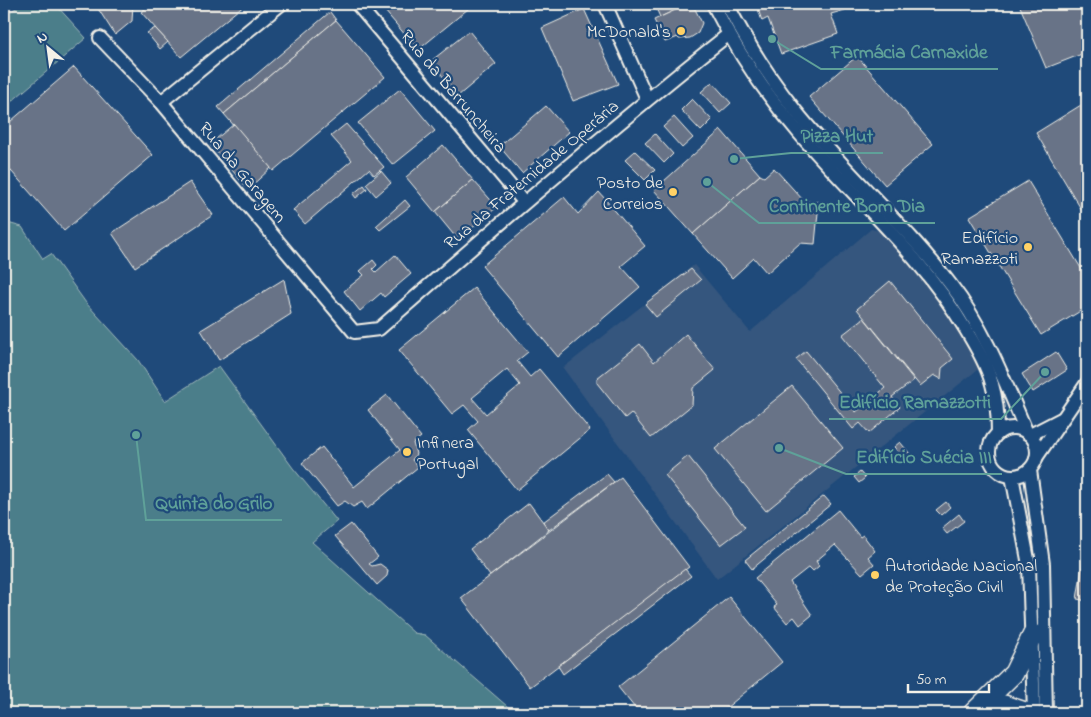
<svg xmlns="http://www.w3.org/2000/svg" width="1091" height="717" viewBox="0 0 1091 717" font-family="'Indie Flower',sans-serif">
<rect width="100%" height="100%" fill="#1f4a7a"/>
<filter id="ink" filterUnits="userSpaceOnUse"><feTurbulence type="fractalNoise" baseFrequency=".02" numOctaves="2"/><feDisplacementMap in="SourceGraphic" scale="10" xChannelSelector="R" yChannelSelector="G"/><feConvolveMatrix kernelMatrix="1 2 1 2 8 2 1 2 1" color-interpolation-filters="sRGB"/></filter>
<g filter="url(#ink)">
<path fill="#35567e" d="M871 229 884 232 929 286 966 338 982 366 717 579 563 368 694 265 750 332Z"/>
<g fill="#4b7e8a" stroke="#a0b8b9">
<path d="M22 4H55L86 38 4 108V16Z"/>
<path d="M4 222 22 227 43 259 51 254 86 303 138 360 165 401 219 366 293 468 337 521 312 542 414 633 425 635 515 713H4Z"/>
</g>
<g fill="#677387" stroke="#f4f1e8" fill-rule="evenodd">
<path d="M95 4 111 6 133 4 132 21 115 35Z"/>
<path d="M151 4H245L181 57 141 12Z"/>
<path d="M379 4H474L418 50Z"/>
<path d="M654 4H676L678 9 660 17Z"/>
<path d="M752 4H842L845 10 831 14 838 34 781 54 768 18 762 21 757 6 753 8Z"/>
<path d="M1019 4H1087V52L1046 68Z"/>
<path d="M684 6 695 9 702 23 698 33 690 38 679 39 678 37 665 42 654 20Z"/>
<path d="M584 9 618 84 573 101 542 28Z"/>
<path d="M330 12 336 20 224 114 218 107Z"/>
<path d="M336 20 385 77 273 171 224 114Z"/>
<path d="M155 28 168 42 160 49 147 33Z"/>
<path d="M469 31 496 64 458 96 431 61Z"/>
<path d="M857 56 933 144 885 185 809 97Z"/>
<path d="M74 67 153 155 64 231 4 163V127Z"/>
<path d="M712 82 731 103 720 113 701 92Z"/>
<path d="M400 89 435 131 393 165 358 123Z"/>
<path d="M692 99 712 120 701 131 681 110Z"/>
<path d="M1081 105 1087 116V219L1036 133Z"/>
<path d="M546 106 569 132 522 173 499 146Z"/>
<path d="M674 117 693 138 682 148 663 127Z"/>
<path d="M234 124 271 168 248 189 210 144Z"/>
<path d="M346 124 384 167 374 175 369 169 305 224 293 210 352 160 331 136Z"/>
<path d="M721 130 760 175 693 234 654 190Z"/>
<path d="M655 134 673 154 664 163 645 143Z"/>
<path d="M443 145 473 180 435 212 406 177Z"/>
<path d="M635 151 655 170 645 180 625 160Z"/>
<path d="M774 168 804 201 819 202 815 244 800 243 767 273 754 258 732 278 693 234 760 175 764 177Z"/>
<path d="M381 171 391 183 376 196 366 184Z"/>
<path d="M473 180 497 207 458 240 435 212Z"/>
<path d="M1028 181 1087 278V307L1041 335 969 217Z"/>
<path d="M190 182 213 215 135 267 112 233Z"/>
<path d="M364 185 367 189 356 198 353 194Z"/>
<path d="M599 192 645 246 621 266 640 287 558 357 482 266 564 197 578 214Z"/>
<path d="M405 200 410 206 380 230 376 226Z"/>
<path d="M395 255 411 274 384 297 381 293 360 311 344 291 364 275 360 271 373 260 377 265 373 269 376 272Z"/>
<path d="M691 269 701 280 656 317 645 304Z"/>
<path d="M284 279 291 314 219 360 201 330Z"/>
<path d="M890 281 953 359 942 368 941 379 934 375 920 386 857 309Z"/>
<path d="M474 288 528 352 517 361 530 377 539 369 590 430 517 490 468 430 478 421 464 405 452 414 399 350ZM507 369 520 385 486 414 472 398Z"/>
<path d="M864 318 914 380 892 397 900 407 869 433 860 423 853 429 796 359 806 351 856 412 885 388 842 335Z"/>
<path d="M686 334 715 370 693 388 692 405 651 438 631 413 625 418 597 383V378L640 344 654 362Z"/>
<path d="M1056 352 1067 370 1033 392 1022 374Z"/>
<path d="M792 386 843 448 766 511 715 449Z"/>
<path d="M387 395 421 437 413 443 416 454 412 460 418 467 367 509 362 502 353 507 345 501 337 506 302 463 322 447 354 487 400 450 368 410Z"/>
<path d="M900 442 910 454 904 459 894 447Z"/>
<path d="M688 456 745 527 721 545 665 475Z"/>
<path d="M860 472 865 478 859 483 854 477Z"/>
<path d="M607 474 614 482 549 530 543 522Z"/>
<path d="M621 477 689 567 530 687 461 598Z"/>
<path d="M824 496 831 504 752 569 745 560Z"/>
<path d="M946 502 950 507 941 515 936 510Z"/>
<path d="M529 503 549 530 490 576 470 549Z"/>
<path d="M838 510 860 537 863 535 875 551 868 557 874 564 862 574 835 545 816 561 819 566 813 571 809 567 790 582 812 615 800 625 794 617 787 623 774 607 777 605 755 578Z"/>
<path d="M959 514 964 521 947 534 942 528Z"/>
<path d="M351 524 378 557 369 564 372 566 380 564 388 570 387 576 377 585 335 536Z"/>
<path d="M1087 538V601L1077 599Z"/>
<path d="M685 569 691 576 563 674 558 666Z"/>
<path d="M729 597 782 662 720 713H639L618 687Z"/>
</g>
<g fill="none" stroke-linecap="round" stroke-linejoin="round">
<g stroke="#f4f1e8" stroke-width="16">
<g id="minor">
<path d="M357 4 524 202"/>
<path d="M605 4 647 99"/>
<path d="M713 4C736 50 765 94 799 133 854 198 922 255 966 330 976 347 987 365 992 384 997 401 998 416 998 433"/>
<path d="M727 4C746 41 768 76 794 109 843 171 903 222 951 285 985 329 1005 382 1027 433"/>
<path d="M100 38 161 102 354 332 379 329C494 228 609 129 729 34"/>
<path d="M161 102 281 4"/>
<circle cx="1013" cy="452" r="24"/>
<path d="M1030 435 1061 419"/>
<path d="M1036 458 1087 383"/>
<path d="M1030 470 1043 564 1046 713"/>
<path d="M1012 476 1029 565 1034 713"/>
</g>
</g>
<g stroke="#f4f1e8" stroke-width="22">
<g id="highway">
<path d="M973 713 1014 673 1033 634"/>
<path d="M977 713 1004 705 1028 713"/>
</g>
</g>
<use href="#minor" stroke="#1f4a7a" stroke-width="12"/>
<use href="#highway" stroke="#1f4a7a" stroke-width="19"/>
</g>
</g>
<g fill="#ffd166" stroke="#1f4a7a" stroke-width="2">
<circle cx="681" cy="31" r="5"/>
<circle cx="673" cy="192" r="5"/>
<circle cx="1028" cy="247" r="5"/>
<circle cx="407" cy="452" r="5"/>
<circle cx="875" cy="575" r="5"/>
</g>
<g text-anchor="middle" stroke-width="4.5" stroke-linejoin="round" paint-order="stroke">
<g font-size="18" fill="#f4f1e8" stroke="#1f4a7a" text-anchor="end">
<text x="671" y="37">McDonald's</text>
<text x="663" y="188">Posto de<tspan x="663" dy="21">Correios</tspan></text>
<text x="1018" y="243">Edifício<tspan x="1018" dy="21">Ramazzoti</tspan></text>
<text x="417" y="448" text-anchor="start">Infinera<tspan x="417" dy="21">Portugal</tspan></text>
<text x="885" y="571" text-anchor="start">Autoridade Nacional<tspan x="885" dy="21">de Proteção Civil</tspan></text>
</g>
<g font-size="18" fill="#f4f1e8" stroke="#1f4a7a">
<text transform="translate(454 91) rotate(50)" y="6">Rua da Barruncheira</text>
<text transform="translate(243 172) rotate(50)" y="6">Rua da Garagem</text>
<text transform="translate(531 174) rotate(-40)" y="6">Rua da Fraternidade Operária</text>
</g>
</g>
<path fill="none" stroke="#5fa199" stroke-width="2" d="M772 39L821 69H998M734 159L791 153H883M707 182L759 223H935M1045 372L1001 419H829M779 448L846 474H1002M136 435L146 520H282"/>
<g fill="#5fa199" stroke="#1f4a7a" stroke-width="2">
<circle cx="772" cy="39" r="5"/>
<circle cx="734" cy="159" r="5"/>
<circle cx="707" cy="182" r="5"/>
<circle cx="1045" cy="372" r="5"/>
<circle cx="779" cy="448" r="5"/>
<circle cx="136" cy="435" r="5"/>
</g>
<g font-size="19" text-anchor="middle" font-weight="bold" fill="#5fa199" stroke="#1f4a7a" stroke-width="4.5" stroke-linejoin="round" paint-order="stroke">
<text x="909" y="58">Farmácia Carnaxide</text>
<text x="837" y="142">Pizza Hut</text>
<text x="847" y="212">Continente Bom Dia</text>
<text x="915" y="408">Edifício Ramazzotti</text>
<text x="924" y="463">Edifício Suécia III</text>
<text x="214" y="509">Quinta do Grilo</text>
</g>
<rect width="1091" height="717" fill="none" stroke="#1f4a7a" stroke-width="20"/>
<rect x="10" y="10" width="1071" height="697" fill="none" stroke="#f4f1e8" stroke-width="2" filter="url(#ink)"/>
<g transform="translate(48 48) rotate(331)" stroke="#1f4a7a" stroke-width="4" paint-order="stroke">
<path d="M0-4L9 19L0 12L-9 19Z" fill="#f4f1e8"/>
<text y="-8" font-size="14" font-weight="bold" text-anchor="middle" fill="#f4f1e8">N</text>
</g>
<path d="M908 684v8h81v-8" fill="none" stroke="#f4f1e8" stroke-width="2.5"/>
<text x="916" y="684" font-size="15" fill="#f4f1e8" stroke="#1f4a7a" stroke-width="4" paint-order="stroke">50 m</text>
</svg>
